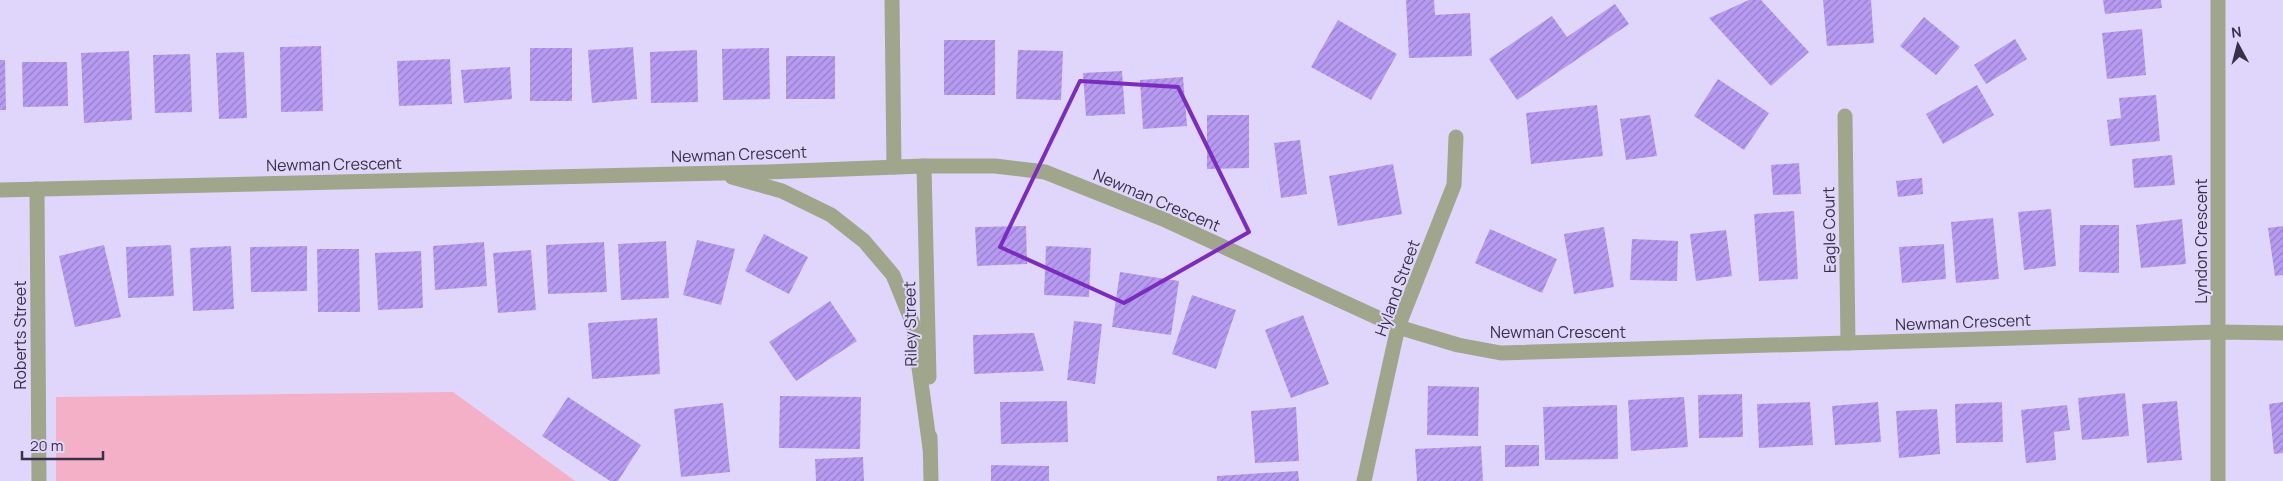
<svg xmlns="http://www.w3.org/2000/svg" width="2283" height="481" viewBox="0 0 2283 481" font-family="Manrope,sans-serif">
<defs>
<pattern id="building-hatch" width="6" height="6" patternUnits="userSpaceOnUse" patternTransform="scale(1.25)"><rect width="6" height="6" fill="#b79bf2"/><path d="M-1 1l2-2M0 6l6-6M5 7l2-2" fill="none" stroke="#967fc6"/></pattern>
</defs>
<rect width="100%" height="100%" fill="#e0d6fb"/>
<path fill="#f4b0c6" d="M453 392 575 481H56V397Z"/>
<g fill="url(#building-hatch)">
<path d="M1406 0H1434L1435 15 1470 13 1472 56 1409 58Z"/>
<path d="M1749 0H1761L1809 52 1771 86 1709 18Z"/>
<path d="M1823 0H1871L1874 43 1827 46Z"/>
<path d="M2103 0H2161L2162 8 2105 14Z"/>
<path d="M1615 4 1629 24 1517 100 1489 59 1552 16 1567 37Z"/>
<path d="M1924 17 1960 47 1936 75 1900 46Z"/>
<path d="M1338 20 1397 54 1371 100 1311 67Z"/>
<path d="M2142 29 2146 75 2107 79 2102 33Z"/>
<path d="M2015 39 2027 59 1986 84 1974 65Z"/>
<rect x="944" y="40" width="51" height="55"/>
<path d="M321 46 323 111 281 112 280 47Z"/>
<path d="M633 47 637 99 592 103 588 50Z"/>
<rect x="530" y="48" width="42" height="53"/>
<path d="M769 48 770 99 723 100 722 49Z"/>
<path d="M697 50 698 102 651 103 650 52Z"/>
<path d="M1018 50 1063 51 1061 100 1016 99Z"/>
<path d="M129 51 132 120 84 123 81 53Z"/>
<path d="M244 52 247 118 219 119 216 53Z"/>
<path d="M190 54 192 112 155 113 153 55Z"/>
<rect x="786" y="56" width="49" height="43"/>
<path d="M450 59 452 104 399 106 397 61Z"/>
<path d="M0 60H5L6 110H0Z"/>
<path d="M22 62H67L68 106 23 107Z"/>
<path d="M510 67 512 99 464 103 461 70Z"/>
<path d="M1122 71 1125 114 1086 116 1083 73Z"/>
<path d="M1183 77 1187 126 1143 129 1140 80Z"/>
<path d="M1718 79 1769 113 1744 150 1694 116Z"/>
<path d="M1977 85 1994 115 1943 144 1926 114Z"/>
<path d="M2156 95 2160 141 2110 146 2107 120 2121 118 2119 98Z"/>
<path d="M1597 105 1603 156 1531 164 1526 113Z"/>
<path d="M1207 115H1249V168L1207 169Z"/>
<path d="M1650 115 1657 156 1626 160 1620 119Z"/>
<path d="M1300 140 1307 194 1281 198 1274 143Z"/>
<path d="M2172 155 2175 185 2134 188 2132 159Z"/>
<path d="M1799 163 1801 194 1773 195 1771 165Z"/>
<path d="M1393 164 1402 214 1338 226 1329 176Z"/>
<path d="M1922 178 1923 194 1898 197 1896 181Z"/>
<path d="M2051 209 2056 266 2024 270 2018 212Z"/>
<path d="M1794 211 1798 279 1759 281 1754 214Z"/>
<path d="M1993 218 1999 279 1956 283 1951 222Z"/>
<path d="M2182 219 2186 264 2141 268 2136 225Z"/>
<path d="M2080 225H2119V273L2079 272Z"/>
<path d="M1026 226 1027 264 977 266 975 227Z"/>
<path d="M2283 226V275L2275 276 2268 228Z"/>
<path d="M1604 227 1614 287 1574 294 1564 234Z"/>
<path d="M1490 229 1557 259 1542 293 1475 263Z"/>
<path d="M1726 230 1732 276 1696 281 1690 234Z"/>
<path d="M764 234 808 257 789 294 745 271Z"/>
<path d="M1632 239 1678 241 1677 281 1630 280Z"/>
<path d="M697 240 735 249 721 305 683 295Z"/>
<path d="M666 241 669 298 621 300 618 244Z"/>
<path d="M484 242 487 286 435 290 433 246Z"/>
<path d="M604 242 607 292 548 294 546 245Z"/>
<path d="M1944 244 1946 279 1902 283 1899 247Z"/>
<path d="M104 245 121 317 75 327 59 256Z"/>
<path d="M171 245 174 296 128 298 126 247Z"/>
<path d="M231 246 234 309 193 311 190 248Z"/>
<path d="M307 246V291L251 292 250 247Z"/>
<path d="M1046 246 1091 248 1089 297 1044 295Z"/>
<path d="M317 249H359L360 312H318Z"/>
<path d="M531 250 536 310 498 313 493 253Z"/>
<path d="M421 251 423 308 378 310 375 253Z"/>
<path d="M1120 272 1179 281 1171 335 1112 327Z"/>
<path d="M1192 295 1236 310 1216 369 1172 354Z"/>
<path d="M830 301 857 341 796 381 769 342Z"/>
<path d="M1303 315 1329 384 1291 398 1265 330Z"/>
<path d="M657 318 660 374 592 379 588 323Z"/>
<path d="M1074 321 1102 324 1095 384 1067 380Z"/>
<path d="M1034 333 1044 371 974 374 973 335Z"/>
<path d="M1428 386 1479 387 1478 436 1427 435Z"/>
<path d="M2125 393 2129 436 2082 440 2078 398Z"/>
<path d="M1742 394 1743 437 1699 438 1698 395Z"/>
<path d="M780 396 861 397 860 449 779 448Z"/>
<path d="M568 397 641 445 618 481H610L542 436Z"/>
<path d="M1684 397 1688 447 1631 451 1628 400Z"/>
<path d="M1067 401 1068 442 1001 444 1000 402Z"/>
<path d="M2177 401 2182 460 2147 463 2142 404Z"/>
<path d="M1810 402 1813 445 1759 448 1757 404Z"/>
<path d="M1878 402 1881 442 1835 445 1832 406Z"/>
<path d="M2002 402 2003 442 1956 443 1955 404Z"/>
<path d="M2283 402V453L2274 454 2269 404Z"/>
<path d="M723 403 730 472 681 477 674 409Z"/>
<path d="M1617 405 1618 459 1545 460 1543 407Z"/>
<path d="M2067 405 2070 430 2054 432 2056 460 2026 463 2021 410Z"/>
<path d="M1296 407 1299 461 1255 463 1251 411Z"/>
<path d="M1937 409 1940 454 1899 458 1896 411Z"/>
<path d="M1505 445H1539V466L1505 467Z"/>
<path d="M1481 446 1483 481H1417L1415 449Z"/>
<path d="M863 457 864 481H816L815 459Z"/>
<path d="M991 465 1049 466V481H991Z"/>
<path d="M1298 471 1299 481H1217V476Z"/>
</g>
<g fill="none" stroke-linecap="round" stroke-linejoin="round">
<g stroke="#a0a68b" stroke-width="15">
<path d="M892 0 894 167"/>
<path d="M1845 116 1848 343"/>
<path d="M924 166 929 377"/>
<path d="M732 177 782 191 831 215 864 241 893 275 913 324 930 448"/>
<path d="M37 189 39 481"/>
<path d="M0 190 767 172 924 166H995L1045 172 1163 219 1398 327 1458 345 1501 353 2218 332 2283 333"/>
<path d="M930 437 931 481"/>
<path d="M1364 481 1398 327 1454 185 1456 137"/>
<path d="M2218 481V0"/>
</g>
</g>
<path fill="none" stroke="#7b2cbf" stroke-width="4" stroke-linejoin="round" d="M1080 81 1178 87 1249 232 1124 303 1000 247Z"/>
<g text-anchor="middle" stroke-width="4" stroke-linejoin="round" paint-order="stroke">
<g font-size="16" fill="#373048" stroke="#e0d6fb">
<text transform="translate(739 154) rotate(-2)" y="6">Newman Crescent</text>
<text transform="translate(334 164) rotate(-1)" y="6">Newman Crescent</text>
<text transform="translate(1157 200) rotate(23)" y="6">Newman Crescent</text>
<text transform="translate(1829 230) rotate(-91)" y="6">Eagle Court</text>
<text transform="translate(2201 241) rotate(-90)" y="6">Lyndon Crescent</text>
<text transform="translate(1397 288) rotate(-70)" y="6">Hyland Street</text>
<text transform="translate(1963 322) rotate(-2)" y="6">Newman Crescent</text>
<text transform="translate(910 324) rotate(-91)" y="6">Riley Street</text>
<text x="1558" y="338">Newman Crescent</text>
<text transform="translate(20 335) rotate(-90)" y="6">Roberts Street</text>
</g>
</g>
<g transform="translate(2238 45) rotate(353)" stroke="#e0d6fb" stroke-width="4" paint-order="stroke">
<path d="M0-4L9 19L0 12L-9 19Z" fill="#373048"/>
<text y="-8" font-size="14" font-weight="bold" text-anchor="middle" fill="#373048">N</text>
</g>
<path d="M22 451v8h81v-8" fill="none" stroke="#373048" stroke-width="2.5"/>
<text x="30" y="451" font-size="15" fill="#373048" stroke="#e0d6fb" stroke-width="4" paint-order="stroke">20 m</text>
</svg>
